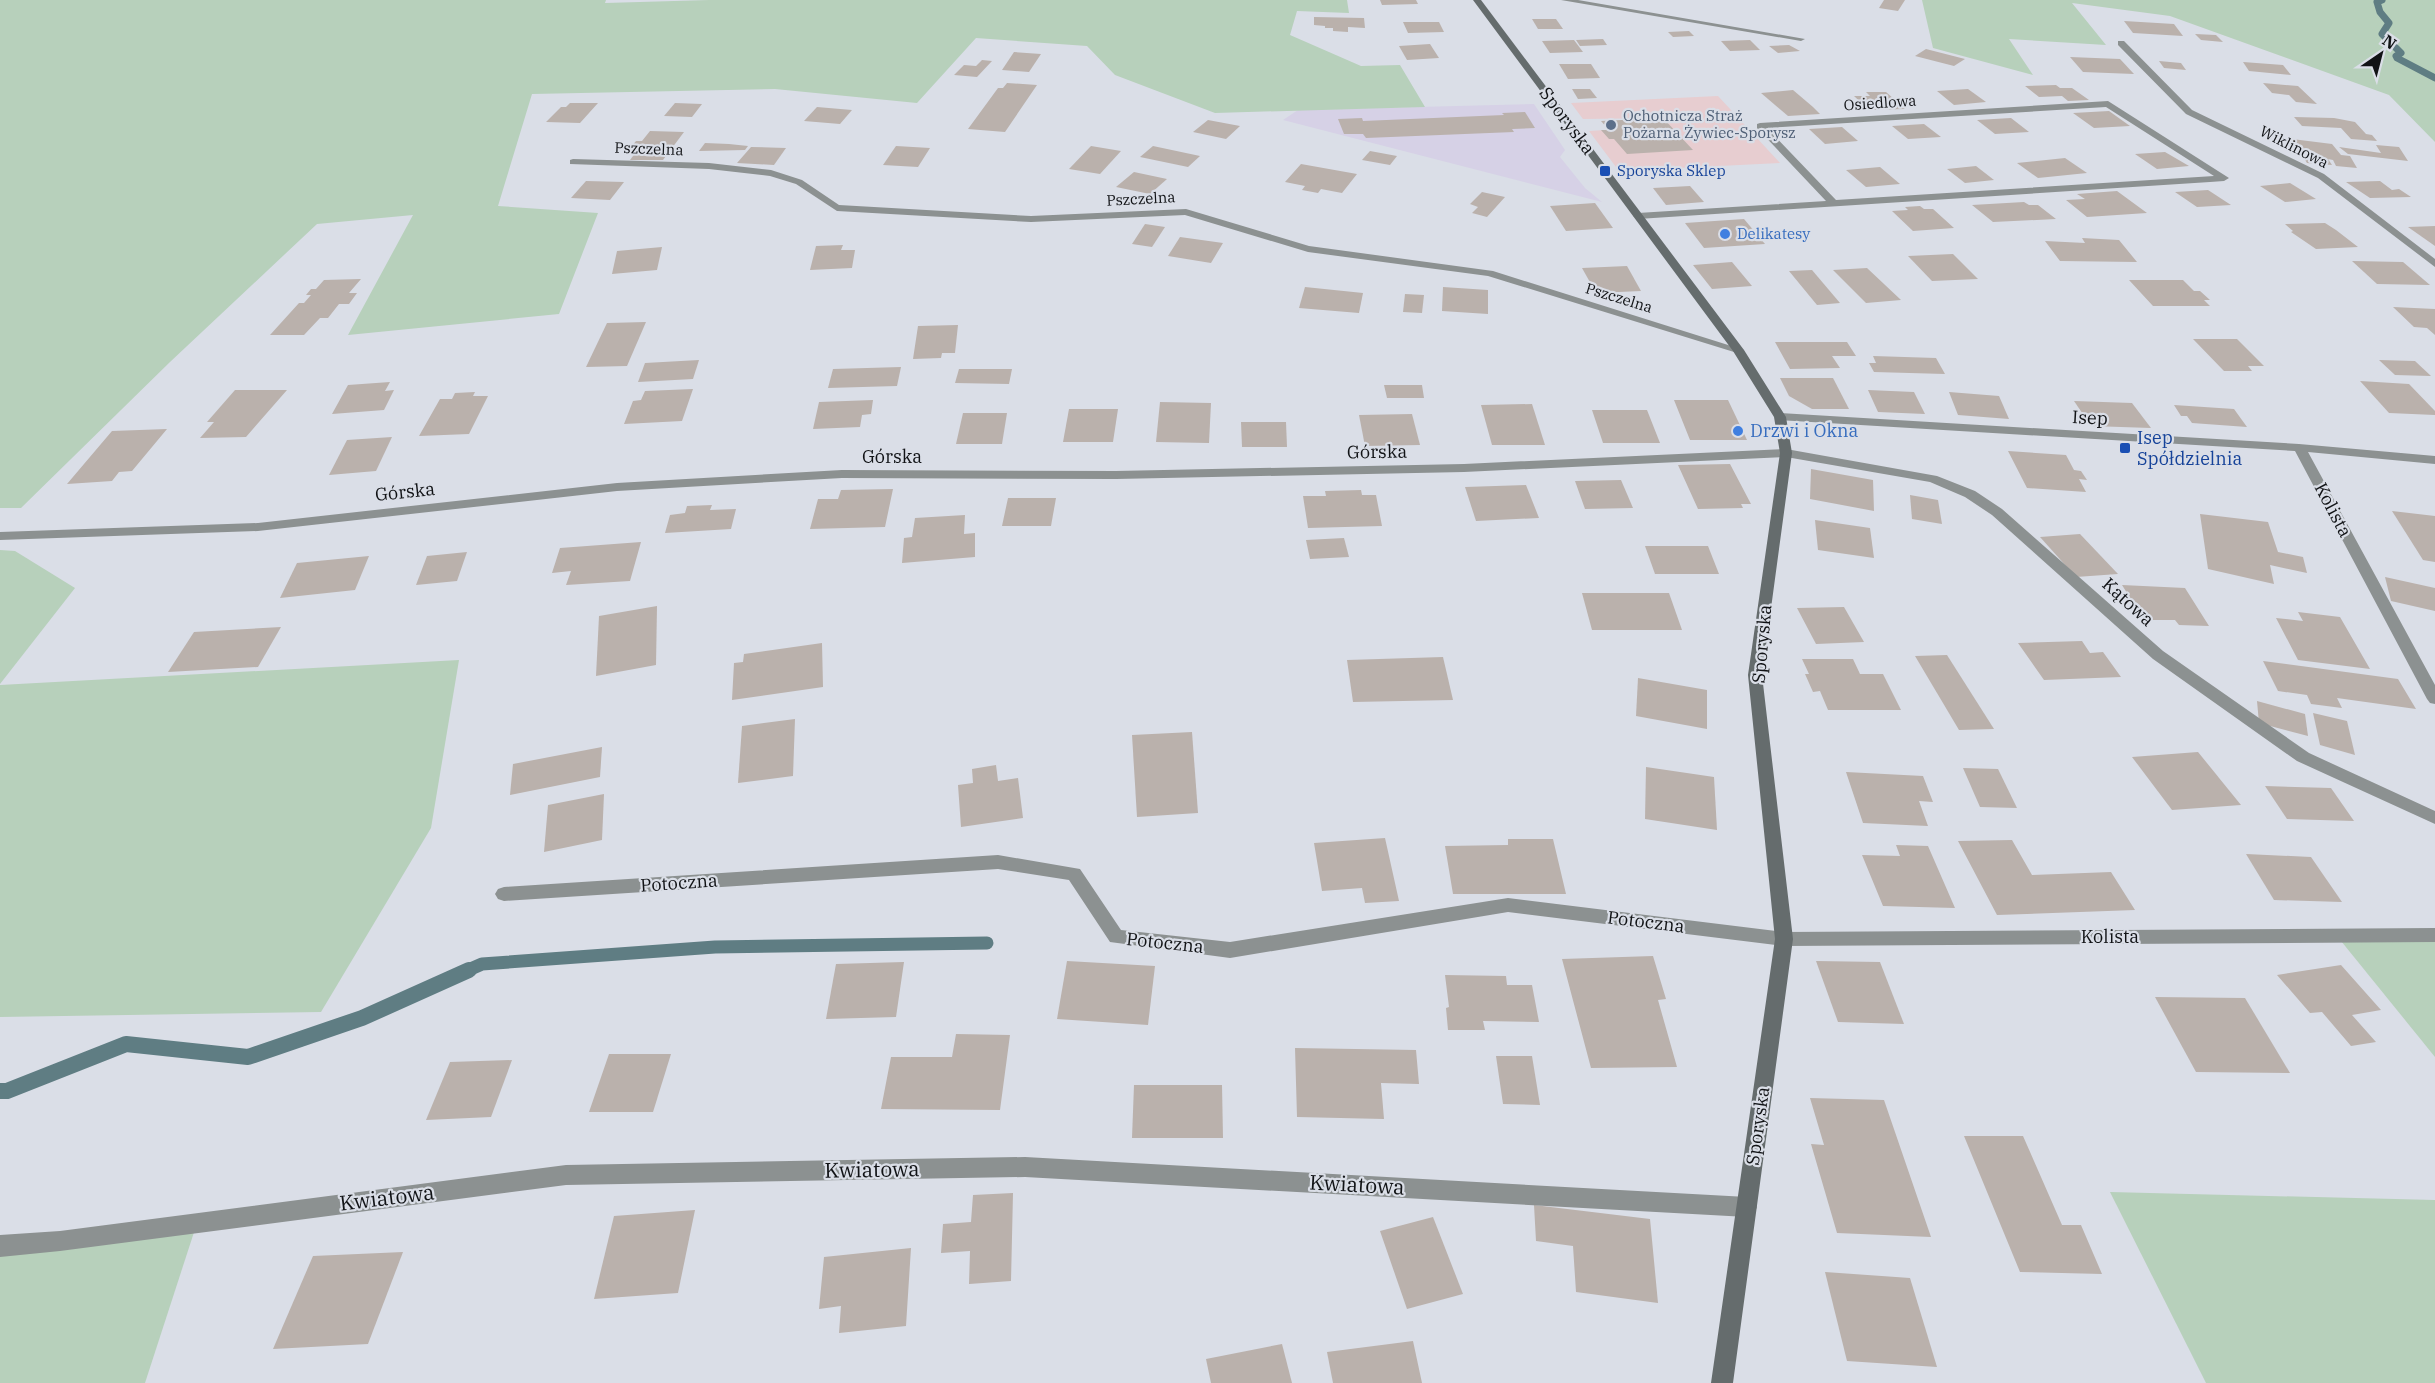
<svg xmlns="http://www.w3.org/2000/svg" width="2435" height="1383" viewBox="0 0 2435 1383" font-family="'IBM Plex Serif',serif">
<rect width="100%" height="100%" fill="#dadee7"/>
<path fill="#d6d1e6" d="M1534 104 1565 150 1560 157 1585 188 1602 202 1283 120 1298 110Z"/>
<path fill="#e7cdd0" d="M1718 96 1780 163 1619 171 1589 131 1670 126 1662 118 1583 119 1571 103Z"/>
<g fill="#b7d0bb">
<path d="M0 0H606L605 3 709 0H1347L1349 13 1297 11 1290 35 1361 66 1400 65 1425 107 1215 113 1115 75 1087 46 976 38 917 103 775 89 532 94 498 206 598 213 559 314 348 335 413 215 317 224 170 362 21 508H0Z"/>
<path d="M1922 0H2435V142L2389 95 2170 16 2072 3 2106 45 2009 39 2033 75 1933 48Z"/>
<path d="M0 550 15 551 75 588 0 684Z"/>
<path d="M459 660 431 828 321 1012 0 1017V685Z"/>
<path d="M2435 935V1057L2337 936Z"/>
<path d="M2110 1192 2435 1200V1383H2206Z"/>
<path d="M197 1223 145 1383H0V1246Z"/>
</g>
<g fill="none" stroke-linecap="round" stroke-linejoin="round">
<path stroke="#5f7d83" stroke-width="7" d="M2382 0 2377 2 2380 12 2389 23 2382 34 2401 53 2396 56 2397 58 2435 78"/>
<path stroke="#5f7d83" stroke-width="13" d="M466 971 482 964 715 947 987 943"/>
<path stroke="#5f7d83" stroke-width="16" d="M0 1091H7L126 1044 248 1057 362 1018 469 970"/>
</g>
<g fill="#bab1ac">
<path d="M1380 0H1416L1418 4 1382 5Z"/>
<path d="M1884 0H1905L1898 11 1879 8Z"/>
<path d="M1314 17 1364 18 1365 28 1348 27V32L1333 31V28H1325V26L1314 25Z"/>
<path d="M1532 19H1556L1563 29H1538Z"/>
<path d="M2124 21 2174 24 2183 36 2133 33Z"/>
<path d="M1403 22H1439L1444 32 1408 33Z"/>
<path d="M1689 31 1694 36 1673 37 1668 32Z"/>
<path d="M2195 34 2216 35 2223 42 2201 40Z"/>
<path d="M1603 39 1607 45 1580 46 1576 40Z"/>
<path d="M1574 40 1583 52 1550 53 1542 41Z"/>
<path d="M1750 40 1760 50 1730 51 1721 41Z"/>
<path d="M1430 44 1439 58 1407 60 1399 46Z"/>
<path d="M1789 45 1800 51 1778 53 1769 46Z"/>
<path d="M1926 49 1965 59 1954 66 1915 56Z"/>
<path d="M1014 52 1041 54 1029 72 1002 70Z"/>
<path d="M2070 57 2120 59 2134 74 2083 72Z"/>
<path d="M982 60 992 61 977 77 954 75 964 65 976 66Z"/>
<path d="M2159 61 2181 63 2186 70 2164 68Z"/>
<path d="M2243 62 2283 65 2291 75 2249 71Z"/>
<path d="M1559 64H1591L1600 78 1568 79Z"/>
<path d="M1007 83 1037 85 1005 132 968 129 998 88H1003Z"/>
<path d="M2263 83 2298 86 2317 104 2296 102 2289 95 2272 93Z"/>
<path d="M2056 85 2060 88H2072L2089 100 2068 101 2062 96 2039 97 2025 86Z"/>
<path d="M1572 89H1590L1597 98 1578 99Z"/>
<path d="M1968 89 1986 102 1954 105 1937 91Z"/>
<path d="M1793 90 1813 107 1820 114 1788 116 1761 93Z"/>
<path d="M1866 92H1886L1905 109 1869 110 1854 96H1870Z"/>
<path d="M570 103H598L580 123 546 122 561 107H566Z"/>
<path d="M675 103 702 104 692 117 664 116Z"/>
<path d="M817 107 852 110 840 124 804 121Z"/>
<path d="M2109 111 2130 126 2094 128 2073 113Z"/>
<path d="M1525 112 1535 128 1512 129 1514 132 1366 138 1363 134H1344L1338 119 1362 118 1363 121 1504 115 1502 113Z"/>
<path d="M2294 117 2334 118 2355 122 2366 134 2372 135 2377 141 2351 139 2341 128 2302 126Z"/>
<path d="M1663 118 1693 150 1627 154 1614 139H1609L1601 130H1609L1601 121Z"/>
<path d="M2011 118 2029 132 1995 134 1977 120Z"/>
<path d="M1208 120 1240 126 1226 139 1193 132Z"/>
<path d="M1924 124 1941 137 1908 139 1892 126Z"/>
<path d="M1842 127 1858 141 1825 144 1809 129Z"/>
<path d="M650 131 684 132 663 160H630L636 152H627L636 141H642Z"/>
<path d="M2292 139 2332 144 2341 155 2350 156 2357 168 2336 166 2333 160 2328 159 2332 165 2307 163Z"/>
<path d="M705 143 729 144 748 146 745 150 699 151Z"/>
<path d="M2376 145 2399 147 2408 161 2348 154 2339 147 2381 153Z"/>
<path d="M896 146 930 148 918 167 883 165Z"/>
<path d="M1091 146 1121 151 1100 174 1069 169Z"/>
<path d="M1153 146 1200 156 1188 167 1140 157Z"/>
<path d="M751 147 786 148 774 165 737 163Z"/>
<path d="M1370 151 1397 156 1390 165 1362 160Z"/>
<path d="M2165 152 2189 166 2157 169 2135 154Z"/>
<path d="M2065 158 2087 173 2038 178 2017 163Z"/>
<path d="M1301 164 1357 174 1342 193 1321 189 1318 193 1302 190 1305 186 1285 182Z"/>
<path d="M1976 166 1994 180 1965 183 1947 169Z"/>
<path d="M1880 167 1900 184 1866 187 1846 170Z"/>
<path d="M1134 172 1167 179 1150 194 1116 187Z"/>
<path d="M586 181 624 182 610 200 571 198Z"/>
<path d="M2380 181 2392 190 2399 189 2411 197 2370 198 2346 182Z"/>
<path d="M2290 183 2316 199 2285 202 2260 186Z"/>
<path d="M1690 186 1704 202 1666 205 1653 188Z"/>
<path d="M2208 190 2231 205 2197 207 2175 192Z"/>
<path d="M2117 191 2147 213 2087 217 2066 200 2085 199 2077 194Z"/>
<path d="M1482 192 1505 197 1487 217 1472 213 1478 207 1470 204Z"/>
<path d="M2024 202 2029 205H2038L2056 219 1993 222 1972 205Z"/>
<path d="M1595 203 1613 228 1566 231 1550 206Z"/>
<path d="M1920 206 1924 209H1933L1954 228 1913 231 1892 211 1908 210 1905 207Z"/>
<path d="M1744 219 1765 244 1704 248 1685 223Z"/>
<path d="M2325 223 2336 230 2358 247 2316 249 2291 232 2293 231 2285 224Z"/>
<path d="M1145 224 1165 227 1152 247 1132 244Z"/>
<path d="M2435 226V246L2408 227Z"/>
<path d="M1180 237 1223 243 1211 263 1168 256Z"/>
<path d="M2082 238 2119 240 2137 262 2060 261 2045 241 2085 243Z"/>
<path d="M843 245 841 250H855L852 268 810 270 816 246Z"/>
<path d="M662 247 657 270 612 274 617 251Z"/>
<path d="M1953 254 1978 279 1932 281 1908 256Z"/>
<path d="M2352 261 2403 262 2430 285 2377 284Z"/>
<path d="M1732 262 1752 286 1712 289 1693 265Z"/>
<path d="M1627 266 1641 291 1596 293 1582 268Z"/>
<path d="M1867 268 1901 300 1866 303 1833 270Z"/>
<path d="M1812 270 1840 303 1817 305 1789 271Z"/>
<path d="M361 279 349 293H357L349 304H339L328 318H320L304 335H270L299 303H304L311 295H306L311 289H316L324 280Z"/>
<path d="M2129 280H2183L2194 291H2200L2210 300H2204L2210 306H2153Z"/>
<path d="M1305 287 1363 293 1359 313 1299 308Z"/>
<path d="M1443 287 1488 290V314L1442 311Z"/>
<path d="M1405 294 1424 295 1422 313 1403 312Z"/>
<path d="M2393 307 2435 309V335L2427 328 2414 327Z"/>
<path d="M646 322 627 366 586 367 607 323Z"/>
<path d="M958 325 955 353H942L941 358 913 359 918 326Z"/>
<path d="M2193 339H2237L2264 366H2248L2252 371H2224Z"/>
<path d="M1775 342H1847L1856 356H1832L1840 368 1790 369Z"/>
<path d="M1873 356 1936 358 1945 374 1874 372 1869 363H1876Z"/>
<path d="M699 360 693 379 638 382 645 363Z"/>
<path d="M2379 360 2415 361 2431 376 2395 375Z"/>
<path d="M901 367 897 386 828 388 833 369Z"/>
<path d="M959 369H1012L1009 384 955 383Z"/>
<path d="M1780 378H1833L1849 409H1812L1789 396Z"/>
<path d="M2360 381 2409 384 2435 411V415L2389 413Z"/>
<path d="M390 382 385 391 394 390 384 410 332 414 348 385Z"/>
<path d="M1384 385H1422L1424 398H1387Z"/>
<path d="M693 389 682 421 624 424 633 401 641 400 645 391Z"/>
<path d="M235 390H287L246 437 200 438 214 422H207Z"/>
<path d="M1868 390 1914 392 1925 414 1878 412Z"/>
<path d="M475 392 473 396H488L469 434 419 436 440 399H452L455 393Z"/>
<path d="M1949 392 1999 396 2009 419 1958 415Z"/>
<path d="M873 400 871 414 862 415 860 427 813 429 819 402Z"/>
<path d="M1674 400H1728L1747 440H1690Z"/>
<path d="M2074 401 2132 403 2151 428 2091 426Z"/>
<path d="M1160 402 1211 403 1209 443 1156 442Z"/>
<path d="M1532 404 1545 445H1492L1481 405Z"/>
<path d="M2174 405 2234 409 2247 427 2192 423 2187 416H2181Z"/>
<path d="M1069 409H1118L1113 442H1063Z"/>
<path d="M1592 410H1647L1660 443H1603Z"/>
<path d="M963 413H1007L1002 444H956Z"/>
<path d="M1412 414 1420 445 1365 446 1359 415Z"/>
<path d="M1241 422H1286L1287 447H1242Z"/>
<path d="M167 429 132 471 119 472 112 481 67 484 112 431Z"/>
<path d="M392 437 376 471 329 475 347 440Z"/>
<path d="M2008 451 2066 455 2074 470 2081 471 2087 480 2079 479 2086 492 2027 488Z"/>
<path d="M1730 464 1751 504H1741L1743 508 1698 509 1678 465Z"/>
<path d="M1811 469 1873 480 1874 511 1810 499Z"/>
<path d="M1621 480 1633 508 1585 509 1575 481Z"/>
<path d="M1526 485 1539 518 1476 521 1465 487Z"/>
<path d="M893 489 885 527 810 529 818 499H838L841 490Z"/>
<path d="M1361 490 1362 495H1376L1382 526 1308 528 1303 496H1326L1325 491Z"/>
<path d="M1910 495 1938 500 1942 524 1912 519Z"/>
<path d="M1008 498H1056L1051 526H1002Z"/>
<path d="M712 505 710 510 736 509 731 529 665 533 670 515 685 513 687 506Z"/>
<path d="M2392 511 2435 516V562L2423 560Z"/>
<path d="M2200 514 2268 522 2278 552 2303 557 2307 573 2270 565 2274 584 2208 569Z"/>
<path d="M965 515 964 534 975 533V557L902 563 904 538 912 537 915 518Z"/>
<path d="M1815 520 1870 528 1874 558 1818 550Z"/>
<path d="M2080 534 2118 574 2076 577 2040 537Z"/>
<path d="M1344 538 1349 557 1310 559 1306 540Z"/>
<path d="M641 542 630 581 566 585 571 571 552 573 560 548Z"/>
<path d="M1645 546H1708L1719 574H1655Z"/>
<path d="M467 552 457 581 416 585 427 556Z"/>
<path d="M369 556 355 590 280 598 297 563Z"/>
<path d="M2385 577 2435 588V611L2391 601Z"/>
<path d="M2122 585 2185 588 2209 626 2179 625 2175 620H2144Z"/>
<path d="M1582 593H1669L1682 630H1592Z"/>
<path d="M657 606 656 665 596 676 599 616Z"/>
<path d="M1844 607 1864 642 1816 644 1797 608Z"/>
<path d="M2298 612 2340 617 2370 669 2298 660 2276 618 2303 621Z"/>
<path d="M281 627 258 667 168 672 194 632Z"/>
<path d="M2082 641 2090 653 2103 652 2121 677 2044 680 2018 643Z"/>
<path d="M822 643 823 687 732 700 734 663 743 662 744 654Z"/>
<path d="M1947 655 1994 729 1959 730 1915 656Z"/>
<path d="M1443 657 1453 700 1353 702 1347 660Z"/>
<path d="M1802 659H1853L1860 674H1883L1901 710H1828L1820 691 1813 692 1805 674H1809Z"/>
<path d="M2263 661 2398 679 2416 709 2337 698 2342 708 2311 704 2307 695 2278 691Z"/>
<path d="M1638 678 1707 690V729L1636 716Z"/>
<path d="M2257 701 2305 714 2308 736 2259 723Z"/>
<path d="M2313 713 2347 721 2355 755 2320 745Z"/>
<path d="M795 719 793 776 738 783 742 726Z"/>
<path d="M1192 732 1198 813 1137 817 1132 735Z"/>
<path d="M602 747 600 777 510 795 513 764Z"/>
<path d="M2198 752 2241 805 2172 810 2132 757Z"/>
<path d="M996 765 998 781 1018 778 1023 818 961 827 958 785 973 783 972 769Z"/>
<path d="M1646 767 1714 777 1717 830 1645 819Z"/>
<path d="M1963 768 1998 769 2017 808 1980 807Z"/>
<path d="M1846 772 1923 776 1933 802 1919 801 1928 826 1863 823Z"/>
<path d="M2265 786 2331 788 2354 821 2287 819Z"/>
<path d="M604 794 602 840 544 852 548 805Z"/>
<path d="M1385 838 1399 901 1365 903 1362 888 1322 891 1314 843Z"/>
<path d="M1508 839H1553L1566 894H1453L1445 846 1508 845Z"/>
<path d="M2012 840 2032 875 2111 872 2135 910 1997 915 1958 841Z"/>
<path d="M1896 845 1928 846 1955 908 1883 906 1862 855 1900 856Z"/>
<path d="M2246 854 2311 857 2342 902 2274 900Z"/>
<path d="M1653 956 1666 999 1658 1000 1677 1067 1591 1068 1562 959Z"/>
<path d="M1067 961 1155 966 1148 1025 1057 1019Z"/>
<path d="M1816 961 1880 962 1904 1024 1838 1022Z"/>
<path d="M904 962 896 1017 826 1019 836 964Z"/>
<path d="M2341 965 2381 1010 2352 1015 2376 1042 2351 1046 2322 1012 2310 1013 2277 975Z"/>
<path d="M1445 975 1506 976 1507 985H1532L1539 1022 1483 1021 1485 1030H1448L1446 1008 1449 1007Z"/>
<path d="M2155 997 2245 998 2290 1073 2196 1072Z"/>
<path d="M956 1034 1010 1035 1000 1110 881 1109 891 1057H952Z"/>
<path d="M1295 1048 1416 1050 1419 1084 1381 1083 1384 1119 1297 1117Z"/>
<path d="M609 1054H671L653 1112H589Z"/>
<path d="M1496 1056H1532L1540 1105 1503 1104Z"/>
<path d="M512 1060 491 1117 426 1120 450 1062Z"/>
<path d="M1134 1085H1222L1223 1138H1132Z"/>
<path d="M1810 1098 1884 1100 1931 1237 1837 1233 1811 1144 1824 1145Z"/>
<path d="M1964 1136H2023L2062 1225H2081L2102 1274 2020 1272Z"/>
<path d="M1013 1193 1011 1281 969 1284 970 1251 941 1253 943 1224 971 1222 973 1195Z"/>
<path d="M1534 1205 1650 1219 1658 1303 1576 1292 1573 1246 1536 1241Z"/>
<path d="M695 1210 678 1293 594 1299 614 1216Z"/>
<path d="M1433 1217 1463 1294 1407 1309 1380 1231Z"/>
<path d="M911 1248 906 1326 839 1333 841 1306 819 1309 824 1257Z"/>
<path d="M403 1252 368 1344 273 1349 313 1256Z"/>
<path d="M1825 1272 1910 1278 1937 1367 1847 1361Z"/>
<path d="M1413 1341 1422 1383H1333L1327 1352Z"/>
<path d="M1282 1344 1292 1383H1211L1206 1359Z"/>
</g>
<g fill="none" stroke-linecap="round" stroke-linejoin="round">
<g fill="#8c9191" fill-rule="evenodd">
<path d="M1561 0H1578L1805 39 1801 41Z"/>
<path d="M2118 41H2124L2192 110 2324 174 2435 259V267L2318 178 2186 114 2118 45Z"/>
<path d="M2108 101 2229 178 2224 181 2210 182 1638 219 1633 216 1638 213 1826 201 1757 128V124L1760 123ZM2106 107 2214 176 1836 200 1767 128Z"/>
<path d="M573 159 709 163 771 170 802 180 839 205 1031 216 1186 209 1309 246 1493 271 1744 350 1742 352H1734L1488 276 1308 252 1185 215 1031 222 837 211 796 184 770 176 709 169 570 164V160Z"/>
<path d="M1780 413 2299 444 2435 456V464L2308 452 2435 685V704L2430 703 2427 699 2295 451 1776 420V414Z"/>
<path d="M1786 449 1937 476 1975 491 2002 509 2163 651 2309 753 2435 811V824L2297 761 2153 659 1992 515 1965 497 1930 482 1786 457 1464 472 1116 479 842 478 617 491 258 531 0 540V532L258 523 617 483 842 470 1116 471 1464 464Z"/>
<path d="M998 855 1080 869 1121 930 1230 942 1508 898 1784 932 2435 928V942L1784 946 1508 912 1230 958 1110 942 1069 880 998 869 504 901 498 899 495 894 498 889 504 887Z"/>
<path d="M1025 1157 1747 1197 1754 1200 1757 1207 1754 1214 1747 1217 1025 1177 566 1185 60 1251 0 1257V1235L60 1231 566 1165Z"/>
</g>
<path fill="#656c6d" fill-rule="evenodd" d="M1473 0H1481L1744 350 1786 417 1792 453 1762 675 1793 939 1733 1383H1711L1775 939 1748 675 1780 453 1774 417 1733 351Z"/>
</g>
<circle fill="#5c6f8a" stroke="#dadee7" stroke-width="2" cx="1611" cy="125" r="6"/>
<g fill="#1a4fb4" stroke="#dadee7" stroke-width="2">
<rect x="1599" y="165" width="12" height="12" rx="3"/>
<rect x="2119" y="442" width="12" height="12" rx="3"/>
</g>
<g fill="#3f7fe0" stroke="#dadee7" stroke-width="2">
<circle cx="1725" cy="234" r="6"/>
<circle cx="1738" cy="431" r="6"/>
</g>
<g text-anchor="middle" stroke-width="4.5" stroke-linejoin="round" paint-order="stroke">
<g font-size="15" fill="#111316" stroke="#dadee7">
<text transform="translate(1880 103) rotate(-4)" y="5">Osiedlowa</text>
<text transform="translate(2294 147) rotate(27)" y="5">Wiklinowa</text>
<text transform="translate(649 149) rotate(2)" y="5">Pszczelna</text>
<text transform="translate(1141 199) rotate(-3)" y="5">Pszczelna</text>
<text transform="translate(1619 298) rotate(17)" y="5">Pszczelna</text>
</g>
<g font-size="15" fill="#4e5e75" stroke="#dadee7" text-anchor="start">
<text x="1623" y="121">Ochotnicza Straż<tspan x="1623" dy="17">Pożarna Żywiec-Sporysz</tspan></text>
</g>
<g font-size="15" fill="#164399" stroke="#dadee7" text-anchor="start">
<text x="1617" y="176">Sporyska Sklep</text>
</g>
<g font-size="15" fill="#366cbe" stroke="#dadee7" text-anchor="start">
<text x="1737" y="239">Delikatesy</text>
</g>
<g font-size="18" fill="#111316" stroke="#dadee7">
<text transform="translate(1567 121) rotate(53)" y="6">Sporyska</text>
<text transform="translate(2090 418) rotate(3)" y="6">Isep</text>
<text transform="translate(1377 452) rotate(-1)" y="6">Górska</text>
<text x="892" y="463">Górska</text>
<text transform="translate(405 492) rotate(-6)" y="6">Górska</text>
<text transform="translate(2333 510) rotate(62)" y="6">Kolista</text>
<text transform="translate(2128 602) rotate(42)" y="6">Kątowa</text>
<text transform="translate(1762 644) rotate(-85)" y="6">Sporyska</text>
<text transform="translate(679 883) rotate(-4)" y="6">Potoczna</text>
<text transform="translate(1646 922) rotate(7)" y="6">Potoczna</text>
<text x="2110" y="943">Kolista</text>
<text transform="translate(1165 943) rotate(6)" y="6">Potoczna</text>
<text transform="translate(1758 1126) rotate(-82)" y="6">Sporyska</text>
</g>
<g font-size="18" fill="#366cbe" stroke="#dadee7" text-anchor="start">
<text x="1750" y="437">Drzwi i Okna</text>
</g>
<g font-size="18" fill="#164399" stroke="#dadee7" text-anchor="start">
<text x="2137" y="444">Isep<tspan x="2137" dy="21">Spółdzielnia</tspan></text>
</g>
<g font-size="21" fill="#111316" stroke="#dadee7">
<text transform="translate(872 1170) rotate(-1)" y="7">Kwiatowa</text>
<text transform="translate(1357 1185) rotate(3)" y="7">Kwiatowa</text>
<text transform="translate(387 1198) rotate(-7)" y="7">Kwiatowa</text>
</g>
</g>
<g transform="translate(2381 54) rotate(35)" stroke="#dadee7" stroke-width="4.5" paint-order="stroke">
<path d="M0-4.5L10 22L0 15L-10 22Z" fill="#111316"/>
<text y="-9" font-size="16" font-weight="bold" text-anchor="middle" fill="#111316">N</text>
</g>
</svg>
